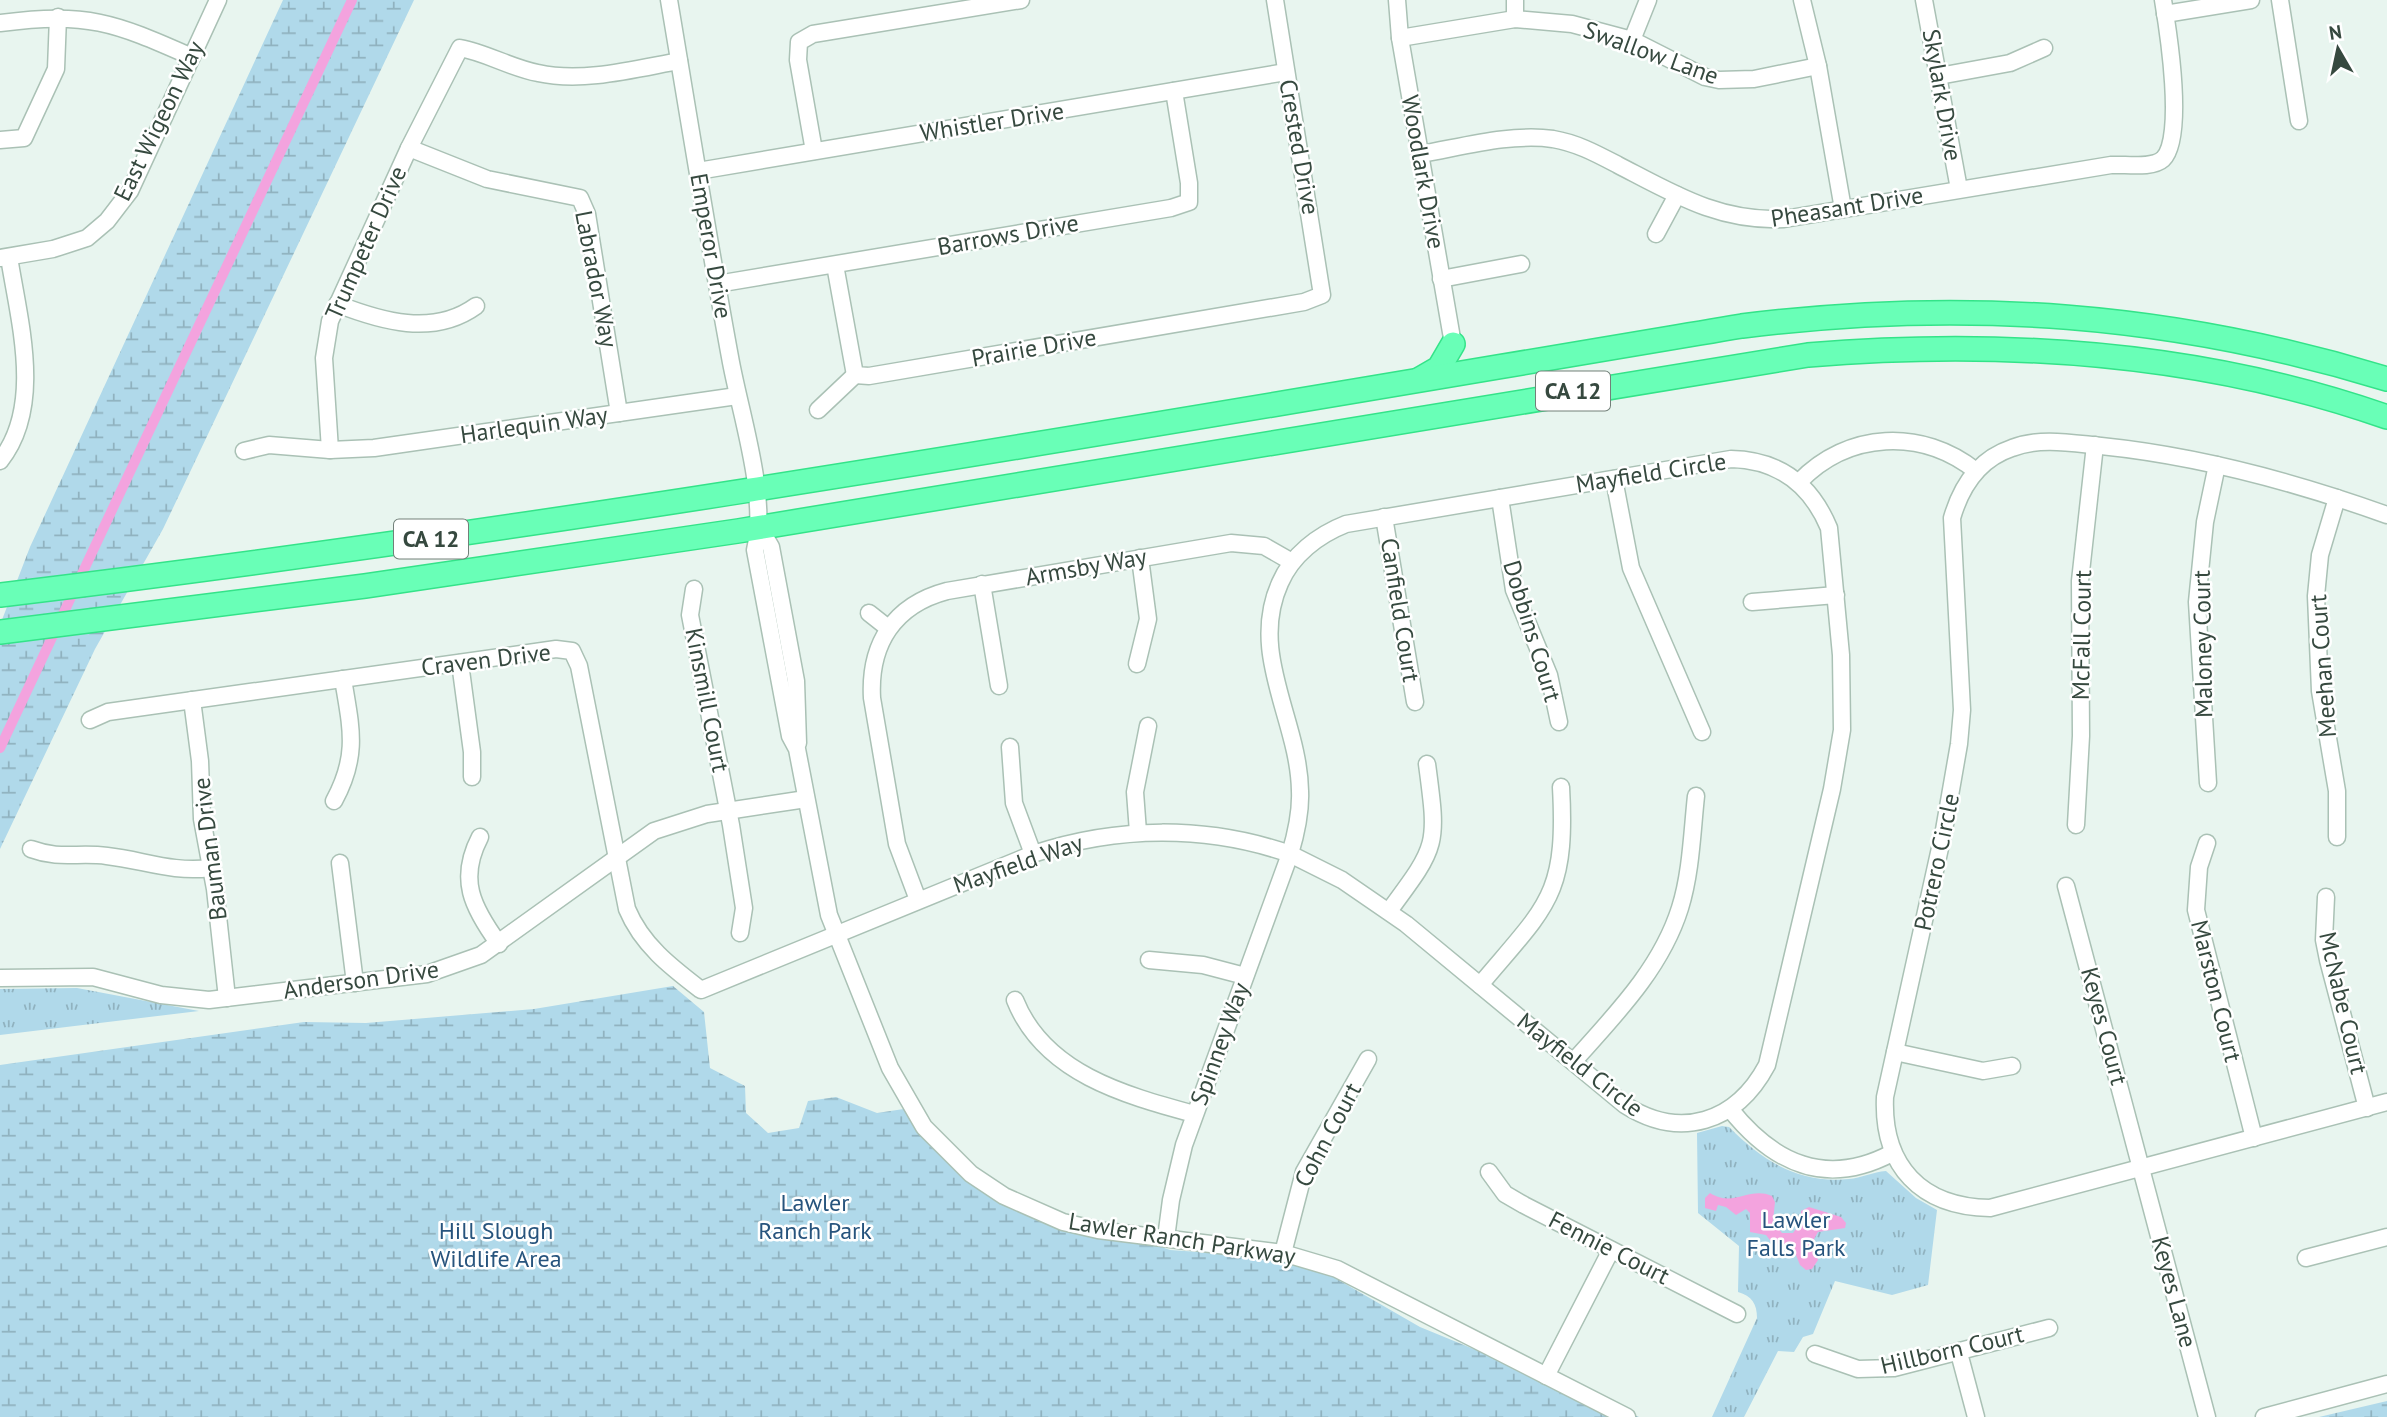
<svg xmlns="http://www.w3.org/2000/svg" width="2387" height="1417" viewBox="0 0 2387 1417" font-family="'PT Sans',sans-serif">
<defs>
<pattern id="grass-tufts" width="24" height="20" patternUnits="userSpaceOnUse" patternTransform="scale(1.75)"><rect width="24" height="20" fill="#b0d9ea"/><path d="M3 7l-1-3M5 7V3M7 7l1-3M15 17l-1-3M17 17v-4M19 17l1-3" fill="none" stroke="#90b2bf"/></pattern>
<pattern id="wetland-marsh" width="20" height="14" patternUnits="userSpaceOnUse" patternTransform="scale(1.75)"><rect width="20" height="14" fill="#b0d9ea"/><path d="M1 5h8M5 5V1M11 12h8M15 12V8" fill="none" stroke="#90b2bf"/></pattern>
</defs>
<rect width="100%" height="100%" fill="#e8f5ef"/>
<g fill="url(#grass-tufts)">
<path d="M77 988 199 1011 0 1035V989Z"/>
<path d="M1722 1126 1729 1127C1763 1161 1798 1184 1849 1179 1861 1178 1873 1172 1886 1171L1916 1198 1937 1210 1928 1285 1892 1295 1835 1281 1813 1334 1803 1337 1794 1352 1778 1351 1744 1417H1712L1757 1318C1757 1304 1752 1296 1738 1292L1739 1246 1698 1213 1697 1133Z"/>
</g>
<g fill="url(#wetland-marsh)">
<path d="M283 0H414L163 529 95 649 0 849V625L30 547Z"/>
<path d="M673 986 704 1012 710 1068 745 1086 746 1113 768 1133 799 1128 808 1101 836 1097 877 1113 917 1107 942 1154 1032 1202 1170 1250 1302 1259 1420 1327 1639 1417H0V1065L304 1022 366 1023 534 1009Z"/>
<path d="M2387 1401V1417H2319Z"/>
</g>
<path fill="#f3a3de" d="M1710 1193C1734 1208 1749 1186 1772 1196L1775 1202 1773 1221 1782 1233H1793L1801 1222V1211L1809 1207 1841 1217 1846 1223 1845 1228 1818 1232 1814 1239 1818 1260 1812 1269 1806 1270 1800 1265 1792 1245 1773 1244 1766 1235 1750 1232V1213L1746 1209 1736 1215 1726 1207 1718 1205 1716 1211 1705 1208V1198Z"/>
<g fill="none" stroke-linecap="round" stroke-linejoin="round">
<path stroke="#f3a3de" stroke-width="10" d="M0 748 352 0"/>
<g stroke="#aac1b5" stroke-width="19">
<g id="minor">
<path d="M669 0C689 119 708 238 730 357 740 414 768 494 755 550L790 736 797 749 829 915 890 1068 924 1127 971 1174 1004 1196 1063 1222 1098 1230 1283 1253 1337 1269 1627 1417"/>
<path d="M1397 0 1400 38 1453 344"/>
<path d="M1515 0V19"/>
<path d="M1802 0 1818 66 1843 209"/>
<path d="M1924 0 1959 189"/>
<path d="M2280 0 2299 121"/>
<path d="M2165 14 2251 0"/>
<path d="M0 23C88 12 113 22 192 57"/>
<path d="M1400 38 1515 19 1572 24 1632 40 1705 77 1719 80 1754 79 1818 66"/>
<path d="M1632 40 1648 0"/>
<path d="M1939 76 2010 63 2044 48"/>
<path d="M0 140 24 138 56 69 58 17"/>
<path d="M409 148 487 179 580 198 587 214 619 413"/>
<path d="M814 151 798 60 799 42 813 34 1021 0"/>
<path d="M1420 154C1462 147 1511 133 1553 139 1577 143 1597 154 1618 165 1674 194 1719 222 1784 219L2111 165C2125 164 2152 169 2163 159 2185 138 2168 30 2163 0"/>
<path d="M698 171 1286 72"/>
<path d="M1656 234 1677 195"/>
<path d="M0 258 53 249 87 238 107 221 130 191 218 0"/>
<path d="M835 265 855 375 869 376 1304 302 1322 295 1275 0"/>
<path d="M1441 279 1521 264"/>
<path d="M717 284 1171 208 1189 202V183L1174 91"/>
<path d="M337 304C381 321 433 337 476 306"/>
<path d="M818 410 855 375"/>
<path d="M330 450 324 358 330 321 409 148 460 48C487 53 511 68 538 73 583 83 635 69 679 61"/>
<path d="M244 451 269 445 330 450 374 448 737 396"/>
<path d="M1731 459C1780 460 1811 485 1829 528L1841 655 1842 730 1832 789 1767 1065C1736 1123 1680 1140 1625 1105L1406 924 1342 880 1290 854C1296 834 1301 813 1300 791 1299 720 1248 654 1280 583 1292 555 1318 535 1346 524Z"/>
<path d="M0 461C44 406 19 321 9 257"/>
<path d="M1614 479 1631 568 1702 732"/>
<path d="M1799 482C1848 431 1922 428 1976 471"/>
<path d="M1500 498 1514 590 1549 675 1559 722"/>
<path d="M2387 515C2295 482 2199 456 2101 446 2071 443 2041 437 2012 448 1979 459 1961 487 1952 518L1962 710 1959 744 1944 830 1885 1097C1882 1166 1921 1207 1990 1208L2387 1102"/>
<path d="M1384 517 1415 702"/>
<path d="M760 528 771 547 796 681 798 743"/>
<path d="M982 584 999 686"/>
<path d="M694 589 690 615 731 825 744 908 740 933"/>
<path d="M1752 602 1836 595"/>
<path d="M869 613 888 628"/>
<path d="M460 663 472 752V777"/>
<path d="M1137 664 1148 619 1140 558"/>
<path d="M192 700 200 761 202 819 215 889 227 998"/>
<path d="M90 720 108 712 556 649 572 651 579 666 627 909C642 945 671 967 701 990L1033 854C1117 826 1206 825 1290 854L1184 1145 1171 1200 1166 1238"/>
<path d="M1010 747 1014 803 1033 854"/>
<path d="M2208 783 2197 602 2205 522 2217 465"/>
<path d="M334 801C359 755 351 728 343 679"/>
<path d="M2076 825 2081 736 2080 581 2095 445"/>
<path d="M1138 832 1135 792 1148 726"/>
<path d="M480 837C458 879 472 907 499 944"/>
<path d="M2337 837V791L2320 691 2316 596 2320 555 2337 498"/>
<path d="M2207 843 2199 867 2196 910 2254 1138"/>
<path d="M31 849C61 860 77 852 107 856 143 860 173 873 210 868"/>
<path d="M340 863 355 983"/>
<path d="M2066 886 2207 1417"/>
<path d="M2326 897 2324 940 2328 960 2367 1108"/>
<path d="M918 900 897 844 872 698C869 644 894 605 947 591L1231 543 1264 546 1292 562"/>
<path d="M1389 911C1438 845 1438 846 1427 764"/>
<path d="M1149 960 1203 965 1245 976"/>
<path d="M0 978 93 977 161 995 209 1000 427 974 481 955 654 831 707 814 806 799"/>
<path d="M1480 985C1547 905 1567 897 1561 787"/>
<path d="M1015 1000C1044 1073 1124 1095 1194 1114"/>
<path d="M1895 1052 1983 1071 2012 1066"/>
<path d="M1573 1062C1614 1016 1661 969 1680 908 1691 873 1692 833 1696 796"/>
<path d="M1730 1109C1773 1163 1826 1188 1892 1153"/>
<path d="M1489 1172 1505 1194 1524 1205 1737 1314"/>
<path d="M1283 1253 1304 1172 1368 1059"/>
<path d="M2306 1258 2387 1237"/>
<path d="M1959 1353 1976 1417"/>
<path d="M1815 1354 1858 1369 1894 1368 2049 1328"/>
<path d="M1546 1376 1611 1250"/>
<path d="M2264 1417 2387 1384"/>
</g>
</g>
<g stroke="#34e389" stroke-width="26">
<g id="highway">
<path d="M1420 379 1439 368 1453 344"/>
<path d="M0 595C584 525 1162 423 1742 326 1965 298 2172 313 2387 379"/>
<path d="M0 632 365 586 738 531 1808 355C2002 339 2202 352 2387 417"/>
</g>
</g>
<use href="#minor" stroke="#fff" stroke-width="16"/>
<use href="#highway" stroke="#69ffb7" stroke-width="23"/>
</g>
<g text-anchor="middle" stroke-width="5" stroke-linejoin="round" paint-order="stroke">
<g fill="#fff" stroke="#728079" stroke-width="2">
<rect x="1536" y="371.5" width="74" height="39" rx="5"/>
<rect x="394" y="519.5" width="74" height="39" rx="5"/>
</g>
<g font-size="23" font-weight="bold" fill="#36493f">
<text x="1573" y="399">CA 12</text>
<text x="431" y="547">CA 12</text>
</g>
<g font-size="24" fill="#36493f" stroke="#fff">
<text transform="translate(1651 53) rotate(20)" y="8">Swallow Lane</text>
<text transform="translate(1942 95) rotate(80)" y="8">Skylark Drive</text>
<text transform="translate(159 121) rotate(-64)" y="8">East Wigeon Way</text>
<text transform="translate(992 122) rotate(-9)" y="8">Whistler Drive</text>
<text transform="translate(1299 147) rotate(80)" y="8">Crested Drive</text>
<text transform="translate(1423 172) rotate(80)" y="8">Woodlark Drive</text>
<text transform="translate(1847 207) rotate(-9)" y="8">Pheasant Drive</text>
<text transform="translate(1008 235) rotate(-10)" y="8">Barrows Drive</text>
<text transform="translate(366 243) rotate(-66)" y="8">Trumpeter Drive</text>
<text transform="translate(711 246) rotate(80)" y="8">Emperor Drive</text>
<text transform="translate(596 279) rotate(79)" y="8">Labrador Way</text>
<text transform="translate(1034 348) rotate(-10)" y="8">Prairie Drive</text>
<text transform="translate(534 425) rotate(-8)" y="8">Harlequin Way</text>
<text transform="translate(1651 473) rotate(-9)" y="8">Mayfield Circle</text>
<text transform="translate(1086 567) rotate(-10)" y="8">Armsby Way</text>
<text transform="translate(1400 610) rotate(81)" y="8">Canfield Court</text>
<text transform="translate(1532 631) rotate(73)" y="8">Dobbins Court</text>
<text transform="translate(2082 635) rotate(-89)" y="8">McFall Court</text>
<text transform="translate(2203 644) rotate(-91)" y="8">Maloney Court</text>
<text transform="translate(486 660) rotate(-7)" y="8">Craven Drive</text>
<text transform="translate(2323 666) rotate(-94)" y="8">Meehan Court</text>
<text transform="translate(707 700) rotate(79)" y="8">Kinsmill Court</text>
<text transform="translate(210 849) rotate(-97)" y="8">Bauman Drive</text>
<text transform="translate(1937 862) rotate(-78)" y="8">Potrero Circle</text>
<text transform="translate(1018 864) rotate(-19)" y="8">Mayfield Way</text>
<text transform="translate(361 980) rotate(-8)" y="8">Anderson Drive</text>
<text transform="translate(2216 991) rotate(76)" y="8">Marston Court</text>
<text transform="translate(2343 1003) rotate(77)" y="8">McNabe Court</text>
<text transform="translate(2104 1026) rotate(75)" y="8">Keyes Court</text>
<text transform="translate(1220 1044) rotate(-70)" y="8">Spinney Way</text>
<text transform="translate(1580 1065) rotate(38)" y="8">Mayfield Circle</text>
<text transform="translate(1328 1135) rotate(-62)" y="8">Cohn Court</text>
<text transform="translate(1182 1239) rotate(9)" y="8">Lawler Ranch Parkway</text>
<text transform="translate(1609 1248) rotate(27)" y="8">Fennie Court</text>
<text transform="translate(2174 1292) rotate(75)" y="8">Keyes Lane</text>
<text transform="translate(1952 1350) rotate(-13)" y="8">Hillborn Court</text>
</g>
<g font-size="24" fill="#27547d" stroke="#fff">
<text x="815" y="1211">Lawler<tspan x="815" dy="28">Ranch Park</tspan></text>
<text x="1796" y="1228">Lawler<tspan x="1796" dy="28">Falls Park</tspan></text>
<text x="496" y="1239">Hill Slough<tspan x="496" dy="28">Wildlife Area</tspan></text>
</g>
</g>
<g transform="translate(2338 49) rotate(351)" stroke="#ffffff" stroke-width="5" paint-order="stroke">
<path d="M0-5L12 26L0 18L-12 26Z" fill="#36493f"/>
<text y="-10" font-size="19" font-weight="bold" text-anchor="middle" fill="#36493f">N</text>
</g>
</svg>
